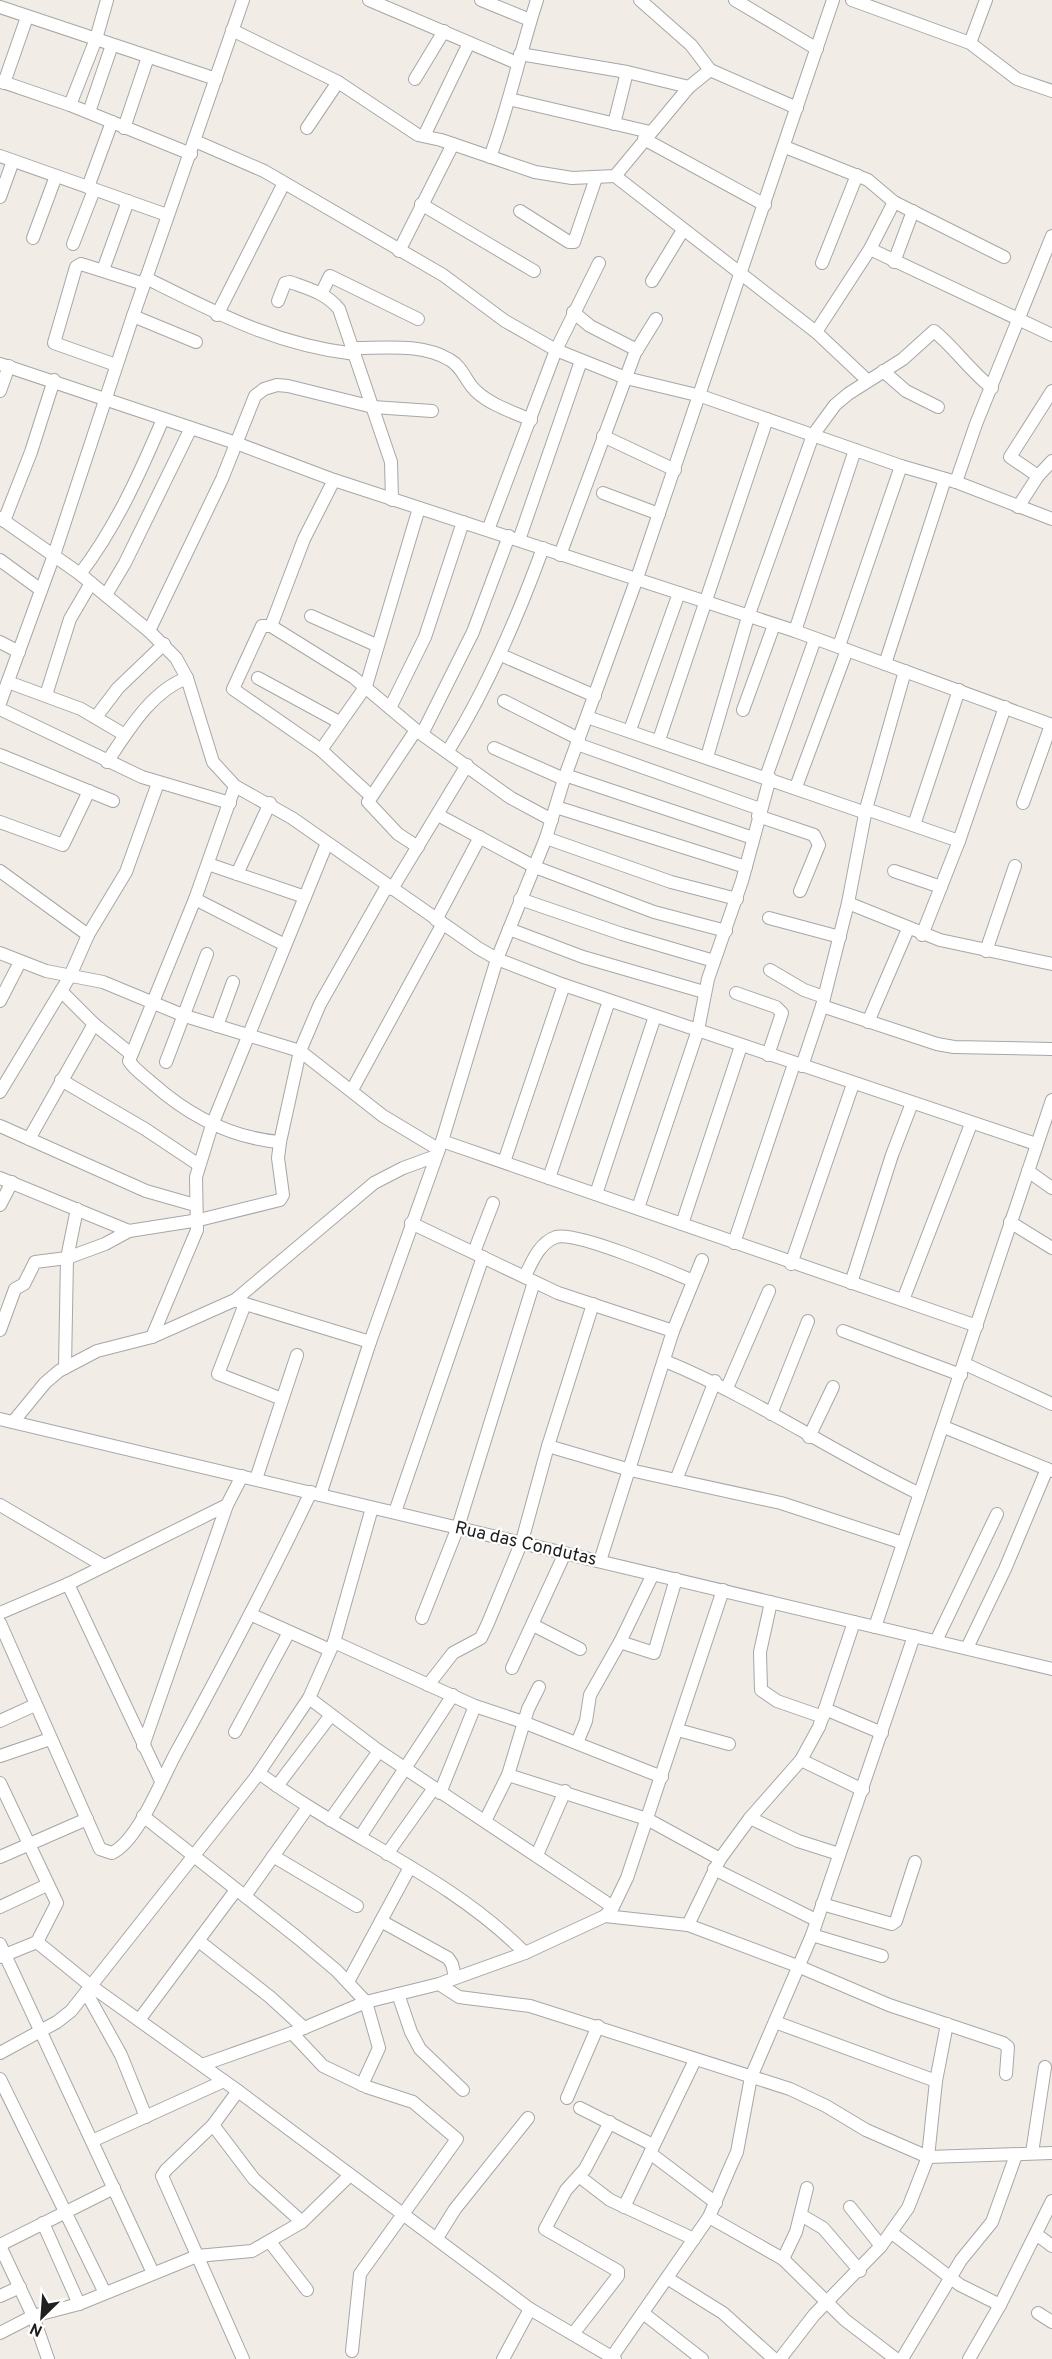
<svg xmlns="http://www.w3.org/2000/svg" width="1052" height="2359" viewBox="0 0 1052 2359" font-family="Overpass,sans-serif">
<rect width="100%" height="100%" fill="#f1ece6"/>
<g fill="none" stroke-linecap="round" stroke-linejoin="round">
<g stroke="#a7a7a7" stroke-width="14">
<g id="minor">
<path d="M369 0 517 63"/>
<path d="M481 0 530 20"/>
<path d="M640 0 691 45 710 70"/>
<path d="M735 0 817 49"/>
<path d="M852 0 970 43 1017 79 1052 91"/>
<path d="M0 7 216 79"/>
<path d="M232 30 338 82 418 135 441 140 535 172 572 178 615 176 689 87"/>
<path d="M970 43 986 0"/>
<path d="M520 54 627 72 689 87 710 70 797 108"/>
<path d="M415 79 444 31"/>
<path d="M0 81 70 105 191 154"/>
<path d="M4 83 27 17"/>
<path d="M509 99 650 132"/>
<path d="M70 105 96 39 107 0"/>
<path d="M89 112 112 45"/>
<path d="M614 124 627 72"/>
<path d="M124 128 148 57"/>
<path d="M307 128 338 82"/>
<path d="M424 136 469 43"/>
<path d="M644 139 765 205"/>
<path d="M195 141 264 171 443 275 505 321 556 350 626 378 701 396 901 466 956 482 1052 519"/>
<path d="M785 147 868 180 894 202 1004 257"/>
<path d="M0 156 167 215"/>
<path d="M490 157C509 106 520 52 537 0"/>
<path d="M615 176 816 332 867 380"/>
<path d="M88 187 112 122"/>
<path d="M0 197 13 161"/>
<path d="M421 204 534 271"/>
<path d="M520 211 569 242H574L596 178"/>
<path d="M33 238 56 176"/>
<path d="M73 244 94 190"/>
<path d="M870 249 1052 335"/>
<path d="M399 251 453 144"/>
<path d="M894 262 913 211"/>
<path d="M822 263 857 175"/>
<path d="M103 270 128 201"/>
<path d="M146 278C216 313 276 345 355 354"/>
<path d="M652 281 683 230"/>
<path d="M321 294 330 276 418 319"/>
<path d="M278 301 285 283 290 282C309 289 326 293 339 309L391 462 392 500"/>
<path d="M573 312 590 326 637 350"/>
<path d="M217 315 284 183"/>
<path d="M133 316 196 342"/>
<path d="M816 332 870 249 894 202"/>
<path d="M353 348C384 348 422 343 450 360 463 367 466 383 477 392 491 405 513 412 531 420"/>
<path d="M0 364 236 443 334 480 795 631 1052 725"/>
<path d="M116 365 54 343 76 267 81 264 144 284"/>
<path d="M883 371 906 391 938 407"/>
<path d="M0 391 9 366"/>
<path d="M603 436 675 470"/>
<path d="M1038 476 1010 457 1052 391"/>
<path d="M956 482 976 424 1052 236"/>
<path d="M603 493 659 514"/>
<path d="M1018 507 1038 476 1052 461"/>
<path d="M0 518 80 574 149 631 176 658 187 678 213 762 235 786 292 818 478 948 497 959 564 985 1036 1144"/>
<path d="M4 521 31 452 54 380"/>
<path d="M488 530 556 350 599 263"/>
<path d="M519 540 581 361"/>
<path d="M560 555 635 353 656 319"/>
<path d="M0 560 41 590"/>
<path d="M80 574C116 527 140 473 163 419"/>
<path d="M106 595 125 563 191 428"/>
<path d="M311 616 376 645"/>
<path d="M271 626 304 539 334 480"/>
<path d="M149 631 222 479 255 396 264 389 277 385 288 386 373 407 432 411"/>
<path d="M795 631 855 450"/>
<path d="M0 642 19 652"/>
<path d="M839 646 901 466"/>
<path d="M501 655 595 696"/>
<path d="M885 664 945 479"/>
<path d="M258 678 339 722"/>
<path d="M8 682 81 709 125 735"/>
<path d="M46 695 70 619 91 583"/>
<path d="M504 701 579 739"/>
<path d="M0 703 54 555 133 316 243 0"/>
<path d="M390 708 425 637 463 522"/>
<path d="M0 709 142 777 230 803"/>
<path d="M743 710 774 625"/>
<path d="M96 717 118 688 164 644"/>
<path d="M587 717 866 813"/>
<path d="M416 730 368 802 398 834 418 847"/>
<path d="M630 730 679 593"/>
<path d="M422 734 473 632 509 536"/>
<path d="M659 740 767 419"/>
<path d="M577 744 760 809"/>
<path d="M494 748 564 779"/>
<path d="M321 750 366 686 419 508"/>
<path d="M448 751C488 687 517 619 543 548"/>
<path d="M0 755 113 801"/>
<path d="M707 757 748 617 813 435 835 405 848 394 903 359 934 331C955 348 970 371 992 388"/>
<path d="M107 762C128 731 151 691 187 678"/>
<path d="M565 775 753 838"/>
<path d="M766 777 815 639"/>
<path d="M235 786 195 899 129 1061C134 1069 144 1076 152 1083 188 1115 231 1138 280 1142"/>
<path d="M796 787 847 650"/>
<path d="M371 796 321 750 233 689 262 626H271L353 677 416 730 511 798 552 820"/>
<path d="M1023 803 1051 725"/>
<path d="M556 807 746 867"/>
<path d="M866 809 959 841"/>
<path d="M438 815 535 867 654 912 726 931"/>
<path d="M758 816 814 835 819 845 800 891"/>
<path d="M0 822 63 845 89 791"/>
<path d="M914 825 959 690"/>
<path d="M546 838 671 882 737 899"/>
<path d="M208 864 305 897"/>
<path d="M0 871 88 935 70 976 0 1092"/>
<path d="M894 871 941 887"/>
<path d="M237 874 270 803"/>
<path d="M392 889 467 765"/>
<path d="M195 899 285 945"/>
<path d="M520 899 622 934 714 961"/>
<path d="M848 903 940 940 1052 964"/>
<path d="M769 918 840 937"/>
<path d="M436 920 480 837"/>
<path d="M509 929 583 957 704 992"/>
<path d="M88 935 126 872 158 783"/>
<path d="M922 935 959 841 1005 707"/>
<path d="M986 951 1015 866"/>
<path d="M0 953 46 971 103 982 185 1016 300 1051 383 1116 438 1149"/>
<path d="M770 970 804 990 824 997"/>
<path d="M61 991 94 1024 131 1054"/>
<path d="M736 993 776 1007 782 1013 768 1055"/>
<path d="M0 1001 20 962"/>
<path d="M822 1006 937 1044 954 1047 1052 1049"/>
<path d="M868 1022 908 929"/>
<path d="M217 1026 233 982"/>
<path d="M166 1062 207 954"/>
<path d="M802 1066 822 1006 848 903 866 809 905 671"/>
<path d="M61 1080 145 1129 199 1165"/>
<path d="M352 1090 442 925"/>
<path d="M0 1126 146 1191 195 1205"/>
<path d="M29 1139 94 1024"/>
<path d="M442 1141 977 1326"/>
<path d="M504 1162 564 985"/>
<path d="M1028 1171 1052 1188"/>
<path d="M0 1178 129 1231 199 1220 280 1200 283 1195 278 1158 280 1142 300 1051 320 1004 387 886"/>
<path d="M549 1178 609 1001"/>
<path d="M596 1194 655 1016"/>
<path d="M0 1205 12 1182"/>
<path d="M638 1208 698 1030 708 979 742 881 770 778"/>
<path d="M1010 1222 1052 1248"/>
<path d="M411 1223 558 1293 673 1331"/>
<path d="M682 1224 741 1046"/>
<path d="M734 1243 794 1064"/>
<path d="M474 1252 493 1203"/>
<path d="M791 1264 853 1084"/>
<path d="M525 1276C532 1262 539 1243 556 1237 576 1231 670 1271 693 1281"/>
<path d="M851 1283 892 1155 912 1103"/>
<path d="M903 1300 971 1124"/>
<path d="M239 1302 370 1342"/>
<path d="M245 1304 218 1374 282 1399"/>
<path d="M0 1330 15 1289 24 1284 35 1262 67 1258 105 1244 129 1231"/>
<path d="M843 1331 961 1375"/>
<path d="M152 1337 197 1230 196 1177 212 1125 327 843"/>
<path d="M665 1361C753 1397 832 1452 918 1493"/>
<path d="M965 1364 1052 1404"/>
<path d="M65 1368 67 1258 77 1209"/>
<path d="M727 1388 769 1291"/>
<path d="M771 1414 808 1321"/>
<path d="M0 1419 1052 1669"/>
<path d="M13 1422 45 1383 59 1371 97 1351 152 1337 235 1300 374 1183 403 1168 436 1156"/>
<path d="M944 1427 1052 1471"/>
<path d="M809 1437 833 1387"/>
<path d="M548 1446 630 1470 781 1503 903 1543"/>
<path d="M256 1479 297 1355"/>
<path d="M676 1480 715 1381"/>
<path d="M320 1495 370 1342 442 1141 497 959 546 838 564 779 636 581 833 0"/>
<path d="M0 1505 104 1566"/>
<path d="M395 1512 483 1257"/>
<path d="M600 1561 673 1331 702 1260"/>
<path d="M68 1584 161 1781"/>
<path d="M771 1602 760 1652 761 1690 777 1701 823 1717"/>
<path d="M0 1613 68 1584 227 1505"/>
<path d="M252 1615 330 1650"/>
<path d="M422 1618 458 1527 534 1282"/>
<path d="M0 1623 100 1849 112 1853C139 1840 162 1778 177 1751 224 1665 269 1580 311 1492"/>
<path d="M533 1625 580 1649"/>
<path d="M875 1627 1052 1100"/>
<path d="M936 1641 997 1514"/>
<path d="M334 1642 475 1706 523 1722 662 1777"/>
<path d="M620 1642 654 1653 676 1579"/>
<path d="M967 1648 1005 1569 1047 1469"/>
<path d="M512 1668 565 1553"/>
<path d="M428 1685 453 1653 481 1638 488 1623 522 1541 548 1446 593 1304"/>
<path d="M309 1698 379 1751 613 1907 605 1916"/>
<path d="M825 1709 882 1733"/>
<path d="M0 1721 35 1705"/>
<path d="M678 1730 729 1744"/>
<path d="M235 1732 289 1632"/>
<path d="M577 1743 586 1721 590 1695 620 1642 653 1574"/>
<path d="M143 1746 227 1505 242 1476"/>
<path d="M0 1756 50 1739"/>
<path d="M801 1760 863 1790"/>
<path d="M259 1773C345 1837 449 1876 525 1953"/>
<path d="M508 1775 647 1819 720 1859"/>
<path d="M0 1783 57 1903 37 1942"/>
<path d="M277 1786 331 1715"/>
<path d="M440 1793 475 1706"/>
<path d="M143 1816 298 1938 337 1971 366 2002 379 2048 362 2085"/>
<path d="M750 1818 798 1841 839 1854"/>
<path d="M330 1820 379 1751"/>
<path d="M485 1821 508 1775 528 1709 539 1687"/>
<path d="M360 1837 453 1695"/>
<path d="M387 1854 434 1788"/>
<path d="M537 1855 565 1791"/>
<path d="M273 1856 357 1906"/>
<path d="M0 1857 87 1819"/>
<path d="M714 1869 816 1920"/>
<path d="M245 1896 308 1807"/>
<path d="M822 1904 892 1924 896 1921 915 1862"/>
<path d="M0 1907 47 1885"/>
<path d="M613 1907 627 1878 723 1590"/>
<path d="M381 1921 448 1958 452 1964 455 1977"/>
<path d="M688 1925 720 1859 750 1818 801 1760 819 1727 854 1622"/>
<path d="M812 1935 882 1956"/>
<path d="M200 1942 270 1997 304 2028"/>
<path d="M0 1944 153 2273"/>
<path d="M0 1957 37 1942 91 1986 238 2091 530 2309 615 2359"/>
<path d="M348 1982 410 1867"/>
<path d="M439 1984 459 1997 530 2006 790 2089 826 2106 866 2130 928 2157 1052 2153"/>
<path d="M86 1992 121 2055 146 2117"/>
<path d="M398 1994 411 2032 420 2049 463 2090"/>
<path d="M139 2020 236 1890"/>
<path d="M775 2022 936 2081"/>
<path d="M292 2033 323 2066 367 2087 413 2102 457 2139 360 2274 352 2351"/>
<path d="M0 2053 57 2022 71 2011 256 1777 309 1698 334 1642 372 1508"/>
<path d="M202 2065 292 2033 366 2002 439 1984 525 1953 605 1916 688 1925 800 1967 889 2005 1003 2043 1008 2047 1006 2074"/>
<path d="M0 2079 105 2293"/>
<path d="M238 2091 213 2125 166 2170 162 2176 243 2359"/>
<path d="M567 2098 598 2026"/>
<path d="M580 2108 653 2145"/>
<path d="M213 2125 254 2179 302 2222"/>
<path d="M92 2141 224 2081"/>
<path d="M650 2153 716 2203"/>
<path d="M1032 2153 1045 2067"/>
<path d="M580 2177 610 2200 694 2239"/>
<path d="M624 2207 695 2060"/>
<path d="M850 2207 881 2246"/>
<path d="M801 2215 823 2228 860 2271"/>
<path d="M709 2217 783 2259 845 2320 896 2359"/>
<path d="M43 2223 79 2304"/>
<path d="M892 2233 960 2285 1000 2305"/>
<path d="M1036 2234 1052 2246"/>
<path d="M437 2238 455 2209 528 2118"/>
<path d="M270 2242 307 2290"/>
<path d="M0 2245 114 2188"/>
<path d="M0 2246 33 2316 48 2359"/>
<path d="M783 2259 796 2232 807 2188"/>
<path d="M667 2278 723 2313 774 2359"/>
<path d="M0 2296 20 2287"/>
<path d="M643 2313 702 2359"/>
<path d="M1038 2313 1052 2322"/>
<path d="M0 2333 33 2316 79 2304 197 2256 252 2251 302 2222 349 2176"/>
<path d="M573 2334 618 2276V2271L545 2229 566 2190 585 2169 610 2122"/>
<path d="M612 2357 709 2217 729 2170 737 2152 751 2077 812 1935 914 1636"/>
<path d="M503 2359 530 2309"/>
<path d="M780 2359 814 2315 881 2246 908 2208 928 2157 936 2081 947 2024"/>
<path d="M902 2359 961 2260 992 2222 1016 2155"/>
<path d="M969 2359 1000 2305 1052 2201"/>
</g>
</g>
<use href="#minor" stroke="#fff" stroke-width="12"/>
</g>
<g text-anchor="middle" stroke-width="4.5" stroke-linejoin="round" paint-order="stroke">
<g font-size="18" fill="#202020" stroke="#fff">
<text transform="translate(526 1543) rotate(13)" y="6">Rua das Condutas</text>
</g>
</g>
<g transform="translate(42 2317) rotate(205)" stroke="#ffffff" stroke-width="4.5" paint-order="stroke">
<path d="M0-4.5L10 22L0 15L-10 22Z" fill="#202020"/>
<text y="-9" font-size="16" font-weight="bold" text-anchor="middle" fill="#202020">N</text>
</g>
</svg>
